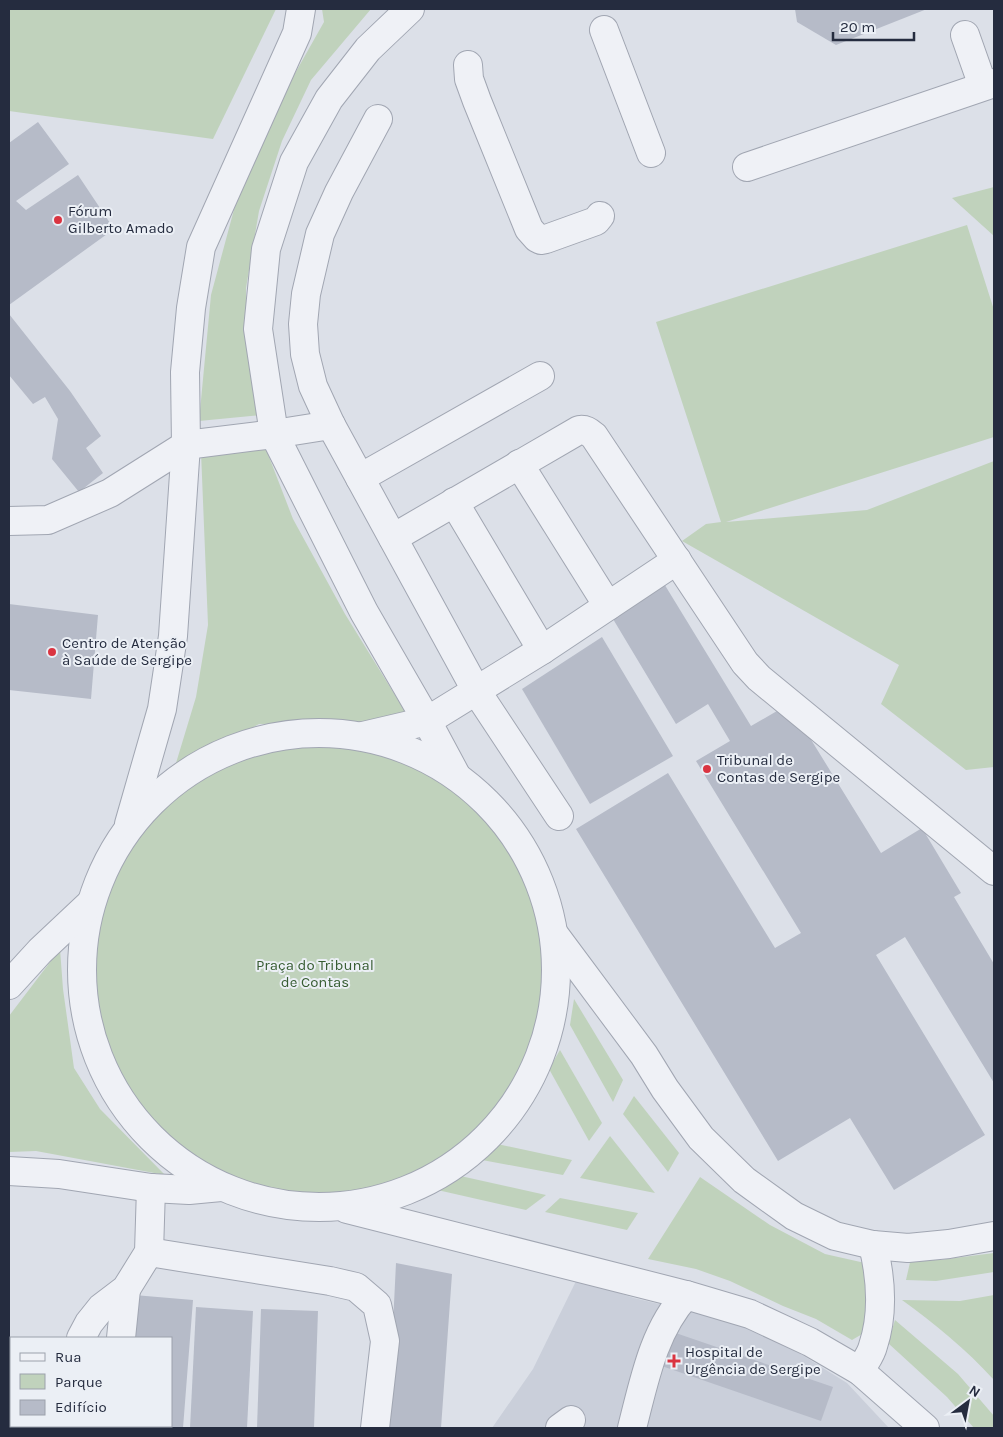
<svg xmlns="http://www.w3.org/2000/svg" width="1003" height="1437" viewBox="0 0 1003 1437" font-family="Karla,sans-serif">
<rect width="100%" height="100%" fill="#dce0e8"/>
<path fill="#cacfda" d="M577 1279 634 1298 746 1325 799 1353 847 1383 889 1428H492L533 1369Z"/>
<g fill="#c0d2bc">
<path d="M9 9H276L213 139 9 111Z"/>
<path d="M322 9H371L311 80 282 141 259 211 246 288V343L261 415 199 421 211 295 239 191 285 91 324 22Z"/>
<path d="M994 187V236L952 198Z"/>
<path d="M967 225 994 310V437L726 522 867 510 994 461V767L966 770 881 704 899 665 682 541 706 524 721 522 656 322Z"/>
<path d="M266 449 293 519 345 614 416 729 339 723 259 724 173 773 196 697 208 625 201 452Z"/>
<circle cx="317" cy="972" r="236"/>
<path d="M60 949 63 989 74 1068 100 1109 165 1175 36 1151 9 1152V1016Z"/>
<path d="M574 999 623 1080 613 1102 570 1025Z"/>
<path d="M560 1050 602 1123 589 1141 549 1069Z"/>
<path d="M634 1096 679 1153 668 1172 623 1114Z"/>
<path d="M610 1136 655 1193 580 1178Z"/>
<path d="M497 1144 572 1160 563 1175 482 1160Z"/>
<path d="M456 1175 546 1195 526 1210 433 1189Z"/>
<path d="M700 1177 770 1225 825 1254 865 1263 874 1284 864 1333 852 1340 816 1319 783 1306 730 1281 696 1269 648 1259Z"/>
<path d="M560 1198 638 1213 627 1230 545 1212Z"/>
<path d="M994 1253V1272L936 1281 906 1280 911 1258 939 1260Z"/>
<path d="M994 1295V1380C966 1349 935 1324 902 1300L960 1301Z"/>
<path d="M895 1320 958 1374 994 1416V1428H974L947 1397 888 1343Z"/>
</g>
<g fill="#b6bbc8">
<path d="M795 9H927L836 45 797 22Z"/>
<path d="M38 122 69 164 16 201 26 210 78 175 114 229 9 305V143Z"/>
<path d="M9 314 70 391 101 436 86 448 103 473 79 492 52 459 58 419 45 397 33 404 9 375Z"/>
<path d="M663 582 751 726 789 704 881 853 922 828 961 893 954 897 994 964V1083L905 937 876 955 985 1135 894 1190 850 1118 778 1161 576 829 668 773 775 948 801 933 696 761 730 741 708 704 676 724 610 614Z"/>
<path d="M9 604 98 615 91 699 9 690Z"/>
<path d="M602 637 673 756 590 804 522 689Z"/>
<path d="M396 1263 452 1274 441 1428H386L391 1365Z"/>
<path d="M134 1295 193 1300 183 1428H124V1426H171V1338H130Z"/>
<path d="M196 1307 253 1311 247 1428H190Z"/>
<path d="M261 1309 318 1311 314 1428H257Z"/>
<path d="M664 1329 833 1387 821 1421 653 1363Z"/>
</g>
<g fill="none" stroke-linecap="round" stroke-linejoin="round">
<g stroke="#a1a6b2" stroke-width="30">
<g id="minor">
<path d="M410 9 368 49 329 99 294 162 266 249 258 329 274 434 364 612 427 721 457 777"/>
<path d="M604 30 651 153"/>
<path d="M965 35 983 86"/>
<path d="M468 65 469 79 477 101 529 229 537 238 541 240 546 239 596 221 600 216"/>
<path d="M378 119 339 192 320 234 306 294 303 324 305 354 313 386 331 425 477 692 559 816"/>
<path d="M747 167 994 83"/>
<path d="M519 464 608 606"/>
<path d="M360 478 540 376"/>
<path d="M454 502 542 650"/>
<path d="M9 521 48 520 110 493 186 445 274 434 331 425"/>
<path d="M393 538 579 430C586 429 589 432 594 436L745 663 759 678 994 871"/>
<circle cx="319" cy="970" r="237"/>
<path d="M363 736 427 721 542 650 677 560"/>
<path d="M129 824 162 709 173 636 186 445 185 372 191 308 201 247 297 33 301 9"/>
<path d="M554 934 644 1055 665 1089 701 1138 744 1180 794 1216 835 1236 873 1245 908 1248 949 1244 994 1236"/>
<path d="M9 985 40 951 90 904"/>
<path d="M9 1171 59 1174 151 1188 189 1190 221 1187"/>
<path d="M347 1209 686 1295 750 1314 810 1342 860 1371 925 1428"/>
<path d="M149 1252 330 1281 356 1287 377 1305 385 1341 375 1428"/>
<path d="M81 1338 89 1323 101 1308 126 1289 149 1252 151 1188"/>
<path d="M121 1338 126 1289"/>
<path d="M860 1371C864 1363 871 1355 873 1346 884 1313 881 1278 873 1245"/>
<path d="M72 1428V1426"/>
<path d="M111 1428V1426"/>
<path d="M560 1428 571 1420"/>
<path d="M632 1428C644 1382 653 1331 686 1295"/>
</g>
</g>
<use href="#minor" stroke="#eff1f6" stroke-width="28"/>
</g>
<g fill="#da3441" stroke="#ebeff5" stroke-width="2">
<circle cx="58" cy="220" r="5"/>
<circle cx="52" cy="652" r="5"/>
<circle cx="707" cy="769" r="5"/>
<path d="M671.5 1353.5h5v5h5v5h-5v5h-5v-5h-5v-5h5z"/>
</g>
<g text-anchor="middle" stroke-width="4" stroke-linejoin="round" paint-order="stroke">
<g font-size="15" fill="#252c3f" stroke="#ebeff5" text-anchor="start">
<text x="68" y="216">Fórum<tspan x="68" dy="17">Gilberto Amado</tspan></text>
<text x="62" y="648">Centro de Atenção<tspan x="62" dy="17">à Saúde de Sergipe</tspan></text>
<text x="717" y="765">Tribunal de<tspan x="717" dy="17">Contas de Sergipe</tspan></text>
<text x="685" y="1357">Hospital de<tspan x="685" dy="17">Urgência de Sergipe</tspan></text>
</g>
<g font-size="15" fill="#365c31" stroke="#ebeff5">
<text x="315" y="970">Praça do Tribunal<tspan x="315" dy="17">de Contas</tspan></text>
</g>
</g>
<rect width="1003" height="1437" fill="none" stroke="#252c3f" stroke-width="20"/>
<rect x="10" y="1337" width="162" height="90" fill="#ebeff5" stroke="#9ca1ac"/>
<rect x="20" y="1353" width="25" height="8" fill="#eff1f6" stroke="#9ca1ac"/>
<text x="55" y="1362" font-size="15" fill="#252c3f">Rua</text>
<rect x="20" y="1374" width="25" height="15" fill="#c0d2bc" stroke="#9ca1ac"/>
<text x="55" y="1387" font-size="15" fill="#252c3f">Parque</text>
<rect x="20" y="1400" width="25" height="15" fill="#b6bbc8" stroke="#9ca1ac"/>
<text x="55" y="1412" font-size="15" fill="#252c3f">Edifício</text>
<g transform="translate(968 1402) rotate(32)" stroke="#ebeff5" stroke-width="4" paint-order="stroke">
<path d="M0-4L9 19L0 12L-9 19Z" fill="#252c3f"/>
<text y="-8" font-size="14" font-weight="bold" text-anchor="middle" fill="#252c3f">N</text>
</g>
<path d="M833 32v8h81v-8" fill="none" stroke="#252c3f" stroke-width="2.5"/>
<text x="840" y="32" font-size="15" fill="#252c3f" stroke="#ebeff5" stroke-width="4" paint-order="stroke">20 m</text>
</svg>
